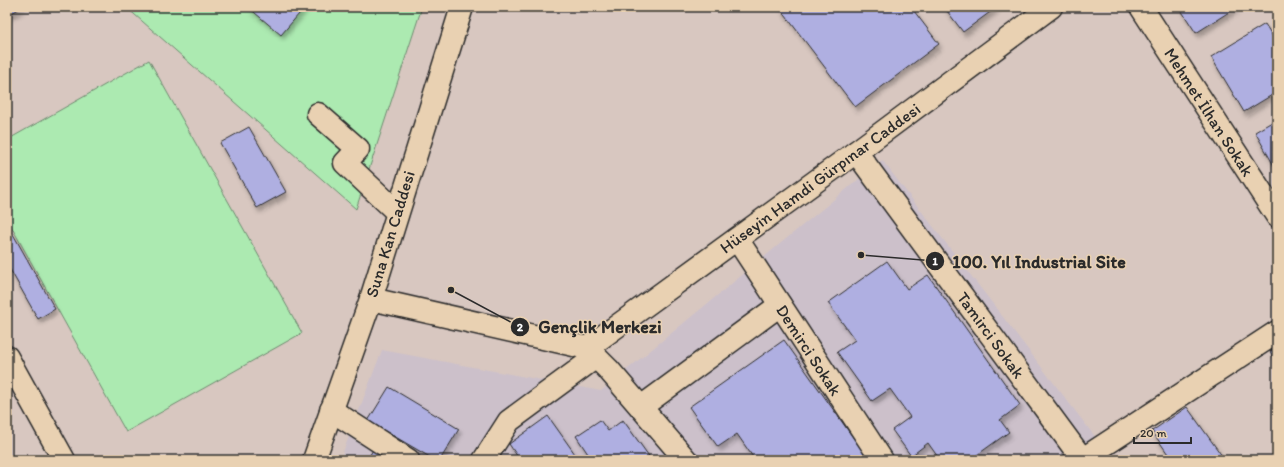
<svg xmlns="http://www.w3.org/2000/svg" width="1284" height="467" viewBox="0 0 1284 467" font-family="Itim,sans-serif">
<defs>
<filter id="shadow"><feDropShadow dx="2.5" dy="4.5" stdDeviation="2" flood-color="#0004"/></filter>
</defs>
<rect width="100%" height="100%" fill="#d8c7c0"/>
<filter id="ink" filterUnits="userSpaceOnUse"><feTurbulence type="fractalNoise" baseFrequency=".025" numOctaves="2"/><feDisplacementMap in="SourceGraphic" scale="8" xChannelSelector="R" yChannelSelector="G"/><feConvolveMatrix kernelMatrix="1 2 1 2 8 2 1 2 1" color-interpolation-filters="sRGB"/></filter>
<g filter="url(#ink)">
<path fill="#ccc0ca" d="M882 160 1113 460H340L382 350 601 391Z"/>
<g fill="#aceab1" stroke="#6c8a6e">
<path d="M126 7H422L356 209Z"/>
<path d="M149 60 302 333 126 432 7 219V140Z"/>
</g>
<g fill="#afafe1" stroke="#2b2b2b" filter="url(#shadow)">
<path d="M7 7H22L7 16Z"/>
<path d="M248 7H305L281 35Z"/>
<path d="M779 7H911L939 44 855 107Z"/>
<path d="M944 7H997L963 32Z"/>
<path d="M1179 7H1237L1196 33Z"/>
<path d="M1265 24 1277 43V92L1244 112 1211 57Z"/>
<path d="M1277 119V171L1255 132Z"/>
<path d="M249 127 286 192 257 208 220 143Z"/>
<path d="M13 234 55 309 38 319 7 264V238Z"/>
<path d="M887 261 907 289 928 275 1020 405 1000 420 1009 432 970 460H940L928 443 911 456 892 430 910 417 890 389 872 401 837 352 855 340 828 303Z"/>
<path d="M784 340 869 460H755L737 434 718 447 689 407Z"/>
<path d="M1277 346V361L1270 352Z"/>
<path d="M389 387 459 429 440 460H435L368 421Z"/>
<path d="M1187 407 1225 460H1172L1152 431Z"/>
<path d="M548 416 575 454 567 460H520L509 444Z"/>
<path d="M600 420 608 431 623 420 651 459 592 460 576 436Z"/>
<path d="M374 448 394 460H367Z"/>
</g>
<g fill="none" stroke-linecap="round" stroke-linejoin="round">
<g stroke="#2b2b2b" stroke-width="25">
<g id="minor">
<path d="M1141 7 1277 216"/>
<path d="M318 114 358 149 345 163 397 212"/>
<path d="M856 152 1083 460"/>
<path d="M737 239 882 460"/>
<path d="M371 299 587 348 608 369 686 460"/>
<path d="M587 348 856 152 1051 7"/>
<path d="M7 357 64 460"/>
<path d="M641 407 780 305"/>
<path d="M331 410 408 460"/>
<path d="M1083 459 1277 332"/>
<path d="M314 460 371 299 462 7"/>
<path d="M484 460 509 421 596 357"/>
</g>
</g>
<use href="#minor" stroke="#e9d1b2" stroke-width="22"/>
</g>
</g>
<g text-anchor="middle" stroke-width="3" stroke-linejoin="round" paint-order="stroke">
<g font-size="17" fill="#2b2b2b" stroke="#e9d1b2">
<text transform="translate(1209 112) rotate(57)" y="6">Mehmet İlhan Sokak</text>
<text transform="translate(820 178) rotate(-36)" y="6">Hüseyin Hamdi Gürpınar Caddesi</text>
<text transform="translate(390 234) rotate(-73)" y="6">Suna Kan Caddesi</text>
<text transform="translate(991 335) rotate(54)" y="6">Tamirci Sokak</text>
<text transform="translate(809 350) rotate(57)" y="6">Demirci Sokak</text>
</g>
</g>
<path fill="none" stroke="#2b2b2b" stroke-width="1.5" d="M861 255L935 261M451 290L520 327"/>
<g fill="#2b2b2b" stroke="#e9d1b2" stroke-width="1.5">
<circle cx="861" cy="255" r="4"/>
<circle cx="451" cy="290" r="4"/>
<circle cx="935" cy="261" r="10"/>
<circle cx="520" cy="327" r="10"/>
</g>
<g font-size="12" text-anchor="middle" font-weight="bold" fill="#fff">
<text x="935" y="265">1</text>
<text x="520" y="331">2</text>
</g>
<g font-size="18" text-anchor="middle" font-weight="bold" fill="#2b2b2b" stroke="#e9d1b2" stroke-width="3" stroke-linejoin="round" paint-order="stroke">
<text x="1039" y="268">100. Yıl Industrial Site</text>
<text x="600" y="333">Gençlik Merkezi</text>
</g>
<rect width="1284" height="467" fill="none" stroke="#e9d1b2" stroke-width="24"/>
<rect x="12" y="12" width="1260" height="443" fill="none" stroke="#2b2b2b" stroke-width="1.5" filter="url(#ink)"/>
<path d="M1134 437v6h57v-6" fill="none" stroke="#2b2b2b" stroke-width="2"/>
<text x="1140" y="437" font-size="12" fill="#2b2b2b" stroke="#e9d1b2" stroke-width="3" paint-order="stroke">20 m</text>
</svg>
